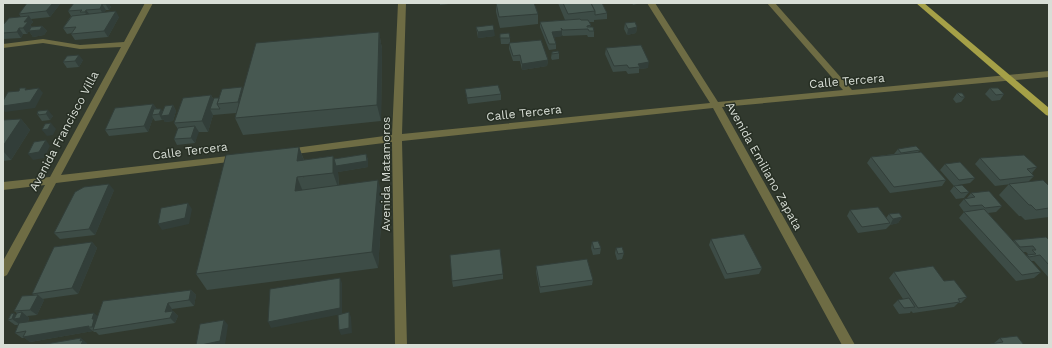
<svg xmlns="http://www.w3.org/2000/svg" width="1052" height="348" viewBox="0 0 1052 348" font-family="'Work Sans',sans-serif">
<rect width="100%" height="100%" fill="#31392e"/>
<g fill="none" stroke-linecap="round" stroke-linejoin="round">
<g fill="#6e6c44" fill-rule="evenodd">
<path d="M145 3H153L61 175 237 155 242 158 237 161 56 183 7 275 3 277V261L45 185 3 190V182L50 177 121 47 80 49 43 43 3 48V44L43 39 80 45 124 42Z"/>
<path d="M398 3H406L402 134 710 103 647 3H655L718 102 843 90 767 3H775L852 90 1049 71V77L722 107 855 345H842L713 108 402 141 407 345H395L392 142 287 155 282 152 287 149 392 135Z"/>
</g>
<path fill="#a5a047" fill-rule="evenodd" d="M916 3H924L1049 108V116L1046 115Z"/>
</g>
<g fill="#3d4c46" fill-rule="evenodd">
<path d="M74 3H110L109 4 111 7 109 10H106L104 12 119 17 108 37 75 40 71 34 72 33 67 34 63 28 71 16 68 11Z"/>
<path d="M440 3H448L449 4 440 5Z"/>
<path d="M496 3H534L538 14V24L500 28 496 12Z"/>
<path d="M558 3H602L607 13V19L594 20V22H589L591 25 590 27 594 31V37H588L587 35 563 36 562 35V36L554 37 556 44V49L549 50 540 27V22L565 20Z"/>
<path d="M632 3H638L637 4 633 5Z"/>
<path d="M60 4 50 17 31 19 33 22 30 25 32 27 42 26 47 31 44 35 33 37 29 31 27 34H23L21 38 3 39V25L21 17 19 14Z"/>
<path d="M625 23 637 27 636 33 627 35 624 29Z"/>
<path d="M476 27 495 36 478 38 477 32Z"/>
<path d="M379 32 382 49 381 121 243 135 235 118 236 113 213 115 208 132H198L195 143 177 145 174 139 178 129 174 123 211 95 214 100Z"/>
<path d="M500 34 510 38V43L548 60 547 66 522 70 520 61H513L509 49V44H501Z"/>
<path d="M606 48 648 68 639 69V73L628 74 626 71 613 72 605 54Z"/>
<path d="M552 52 559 53V59L552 60 551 58Z"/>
<path d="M83 60 79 67 67 68 63 62Z"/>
<path d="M990 88 1004 94 1000 100 992 101 985 94Z"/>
<path d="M465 89 501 94V100L468 104Z"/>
<path d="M957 93 965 97 961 102 956 103 953 99Z"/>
<path d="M153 104 157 109 163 111 173 105 176 111 173 121 165 122 163 119 162 120 155 121 153 118 148 132 109 136 105 130Z"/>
<path d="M38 111 53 116 50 120 42 121 37 114Z"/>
<path d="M21 119 30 130 11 160 3 161V121Z"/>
<path d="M299 147 304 160 333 156 334 159 366 154 368 160V167L338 172 339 185 383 197 378 268 207 290 196 274Z"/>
<path d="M898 149 920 150 918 152 946 180 942 186 890 193 867 163 871 157 894 154Z"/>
<path d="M980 158 1037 167 1032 173 1034 176 1028 182 995 186 975 164Z"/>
<path d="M945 164 975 178 970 183 958 185 969 192 964 198 956 199 950 191 954 186 940 170Z"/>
<path d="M1009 184 1049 186V217L1025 220 1021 216H1019L999 195Z"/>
<path d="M114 190 95 235 60 239 54 233Z"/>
<path d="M971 193 1002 206 996 212 988 213 1013 241 1014 240H1049V278L1034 261H1031L1041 272 1034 278 1016 281 959 218 964 212 959 205 964 199H966ZM1023 252H1026L1028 254 1026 256Z"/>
<path d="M850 210 886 218 889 214 902 217 898 223 890 225 886 229 858 233 847 216Z"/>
<path d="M711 239 762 268 759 274 725 279 709 245Z"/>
<path d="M92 242 97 248 78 294 42 299 44 300 37 315 27 316 29 318 28 322 98 317 191 290 196 295 194 306 172 309V311H173L178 316 175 323 99 335 96 332H94L93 331 30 342 25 338H22L15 333 18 325H15L8 320 16 315 17 313 14 311 34 295 32 294Z"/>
<path d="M592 242 601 248 600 254 593 255 591 248Z"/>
<path d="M616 248 624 253 622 259 617 260 615 253Z"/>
<path d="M536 266 593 280 592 285 540 293 536 272Z"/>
<path d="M894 272 944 281 967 297 961 303H958L954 307 913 313 911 311 910 313 899 314 893 305 898 300 903 299 889 278Z"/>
<path d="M503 274V279L453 287 452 281Z"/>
<path d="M1000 338 1024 345 993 344Z"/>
</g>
<g fill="#323e39">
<path d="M53 3H59L60 4 50 17 46 11Z"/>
<path d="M105 3H110L109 4 111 7 109 10Z"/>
<path d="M102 4 106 10 103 14 100 9Z"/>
<path d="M86 10 90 15 88 18 85 12Z"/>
<path d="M116 11 119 17 108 37 104 31Z"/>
<path d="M29 16 33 22 30 25 32 28 42 26 47 31 44 35 33 37 29 31 27 34 23 28 24 22Z"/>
<path d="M637 27 636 33 627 35 628 29Z"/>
<path d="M19 28 23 34 21 38 17 32Z"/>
<path d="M494 30 495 36 478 38V32Z"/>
<path d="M562 31V36L552 38V32Z"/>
<path d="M379 32 382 49 381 121 377 105Z"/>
<path d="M79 55 83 60 79 67 75 61Z"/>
<path d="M548 60 547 66 522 70V64Z"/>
<path d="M649 62 648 68 639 69 640 67 638 64Z"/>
<path d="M242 87 247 98 243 113 238 102Z"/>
<path d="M39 88 43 93 35 108 5 112 3 110V106Z"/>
<path d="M211 95 217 106 210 109 213 115 208 132 202 121Z"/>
<path d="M153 104 157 109 152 115 153 118 148 132 144 126Z"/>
<path d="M173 105 176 111 173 121 165 122 163 119 162 120 159 114 161 109 165 115Z"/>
<path d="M48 110 53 116 50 120 46 114Z"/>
<path d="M21 119 30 130 11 160 3 151V146Z"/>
<path d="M51 123 56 129 53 135 47 136 42 130Z"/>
<path d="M195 126 199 132 195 143 191 138Z"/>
<path d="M46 140 50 146 44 158 33 160 28 154Z"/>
<path d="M299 147 305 164 304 178 297 161Z"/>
<path d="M366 154 368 160V167L338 172 339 190 333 173V156L336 166Z"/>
<path d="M297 177 304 194 295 191Z"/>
<path d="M378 180 383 197 378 268 372 252Z"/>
<path d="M109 184 114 190 95 235 89 229Z"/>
<path d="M188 203 192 209 189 224 162 230 158 224Z"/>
<path d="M902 217 898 223 890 225 893 219Z"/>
<path d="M92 242 97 248 78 294 72 288Z"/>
<path d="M340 278 342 283V314L271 328 268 322Z"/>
<path d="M191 290 196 295 194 306 189 300Z"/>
<path d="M38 295 44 300 37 315 30 310Z"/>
<path d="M168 303 172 309 170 317 165 312Z"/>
<path d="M173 311 178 316 175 323 170 318Z"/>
<path d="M22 312 29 318 27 323 19 324 12 319 14 313 20 318Z"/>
<path d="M349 312 351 317 352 333 341 335 339 330Z"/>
<path d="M94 313 100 318 95 329 92 327V319Z"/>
<path d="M224 320 228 325 225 345H201Z"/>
<path d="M89 326 88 327 93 331 30 342 23 337Z"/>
<path d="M81 338 87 343V344L88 345H81L80 341Z"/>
</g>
<g fill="#475851" stroke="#323e39">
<path d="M27 3H53L46 11 19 14Z"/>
<path d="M74 3H106V4H102L100 9 86 10 85 12H80L82 10 68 11Z"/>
<path d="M496 3H534L538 14 499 17Z"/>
<path d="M563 3H591L595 11 568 14Z"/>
<path d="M591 3H602L607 13 595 15V11Z"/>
<path d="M116 11 104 31 71 34 76 27 63 28 72 16Z"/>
<path d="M29 16 24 22H28L23 28H19L17 32 3 33V25L9 18Z"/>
<path d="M580 19 581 20H588L591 25 587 26V27H593L594 31H589L588 29 563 30 561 28 562 31 552 32 556 44H549L540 22Z"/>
<path d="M635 22 637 27 628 29 625 23Z"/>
<path d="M493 25 494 30 478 32 476 27Z"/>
<path d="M42 26 40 30 29 31 31 27Z"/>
<path d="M379 32 377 105 235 118 256 43Z"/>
<path d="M509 33 510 38H500V34Z"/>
<path d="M541 40 548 60 522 64 520 55 513 56 509 43Z"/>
<path d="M641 45 649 62 638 64 640 67 629 68 627 65 614 66 606 48Z"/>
<path d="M558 51 559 53 552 54V52Z"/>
<path d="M79 55 75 61 63 62 67 56Z"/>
<path d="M498 85 501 94 467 98 465 89Z"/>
<path d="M242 87 238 102 217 104 222 89Z"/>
<path d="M20 88H26L25 90 39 88 30 102 3 106V101L8 92 19 91Z"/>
<path d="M990 88H998L1004 94 996 95Z"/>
<path d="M957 93H962L965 97H961Z"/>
<path d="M211 95 202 121 174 123 183 98Z"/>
<path d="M214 98H219L217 104 220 109H210Z"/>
<path d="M153 104 144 126 105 130 115 108Z"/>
<path d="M173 105 169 115 161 116 165 106Z"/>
<path d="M154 109H161L159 114 152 115Z"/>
<path d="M48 110 46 114 38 115 39 114H37L38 111Z"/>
<path d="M21 119 3 146V121L4 120Z"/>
<path d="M51 123 48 129 42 130 45 124Z"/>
<path d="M195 126 191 138 174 139 178 128Z"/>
<path d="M46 140 39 152 28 154 34 142Z"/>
<path d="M916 146 920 150 901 153 898 149Z"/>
<path d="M299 147 297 161 333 156V173L297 177 295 191 378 180 372 252 196 274 226 155Z"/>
<path d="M921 152 946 180 894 187 871 157Z"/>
<path d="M366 154 367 161 336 166 334 159Z"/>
<path d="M1024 155 1037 167 1027 169 1034 176 1000 180 980 158Z"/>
<path d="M960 162 975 178 959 180 945 164Z"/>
<path d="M1043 180 1049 186V208L1036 210 1031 205H1029L1009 184Z"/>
<path d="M109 184 89 229 54 233 75 192 84 187Z"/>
<path d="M962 185 969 192 961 193 954 186Z"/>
<path d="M989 191 1002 206 985 208 982 205 970 206 964 199 975 197 971 193Z"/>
<path d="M188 203 185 218 158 224 161 208Z"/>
<path d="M878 207 890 223 862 227 850 210Z"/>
<path d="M984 209 1041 272 1022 275 964 212Z"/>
<path d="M899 213 902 217 893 219 889 214Z"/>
<path d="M744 234 762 268 727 274 711 239Z"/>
<path d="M1046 237 1049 240V265L1040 255 1029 257 1027 255 1036 254 1032 250H1036L1033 246 1020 247 1014 240Z"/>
<path d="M598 241 601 248 594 249 592 242Z"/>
<path d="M92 242 72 288 32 294 54 247Z"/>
<path d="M622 247 624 253 618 254 616 248Z"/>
<path d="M500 249 503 274 452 281 450 255Z"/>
<path d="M587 259 593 280 540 287 536 266Z"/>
<path d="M933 266 944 281 954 280 967 297 958 299 960 302 918 308 894 272Z"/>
<path d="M340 278V308L268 322 270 289Z"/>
<path d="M191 290 189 300 168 303 165 312 173 311 170 318 93 330 103 301Z"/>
<path d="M38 295 30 310 14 311 22 296Z"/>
<path d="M909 298 915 307 904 308 898 300Z"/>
<path d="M22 312 20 318 14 319 17 313Z"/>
<path d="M349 312V328L339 330 338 315Z"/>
<path d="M14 313 12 319 8 320 11 314Z"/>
<path d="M94 313 92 319H94L92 327H88L89 326 23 337 26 331 15 333 19 323Z"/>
<path d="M224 320 220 341 201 345H196L200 324Z"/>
<path d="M1017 336 1024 345H984L1003 342 1000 338Z"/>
<path d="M81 338 80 341 83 340 81 345H40Z"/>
</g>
<g text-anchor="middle" stroke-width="3" stroke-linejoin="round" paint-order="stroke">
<g font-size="12" fill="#d8ded6" stroke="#272f24">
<text transform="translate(847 81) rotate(-5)" y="4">Calle Tercera</text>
<text transform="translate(524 113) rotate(-6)" y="4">Calle Tercera</text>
<text transform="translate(64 131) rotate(-62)" y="4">Avenida Francisco Villa</text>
<text transform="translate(190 151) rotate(-7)" y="4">Calle Tercera</text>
<text transform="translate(764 166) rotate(61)" y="4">Avenida Emiliano Zapata</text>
<text transform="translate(386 174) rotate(-90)" y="4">Avenida Matamoros</text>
</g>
</g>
<rect width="1052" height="348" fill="none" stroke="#d8ded6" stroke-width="8"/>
</svg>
